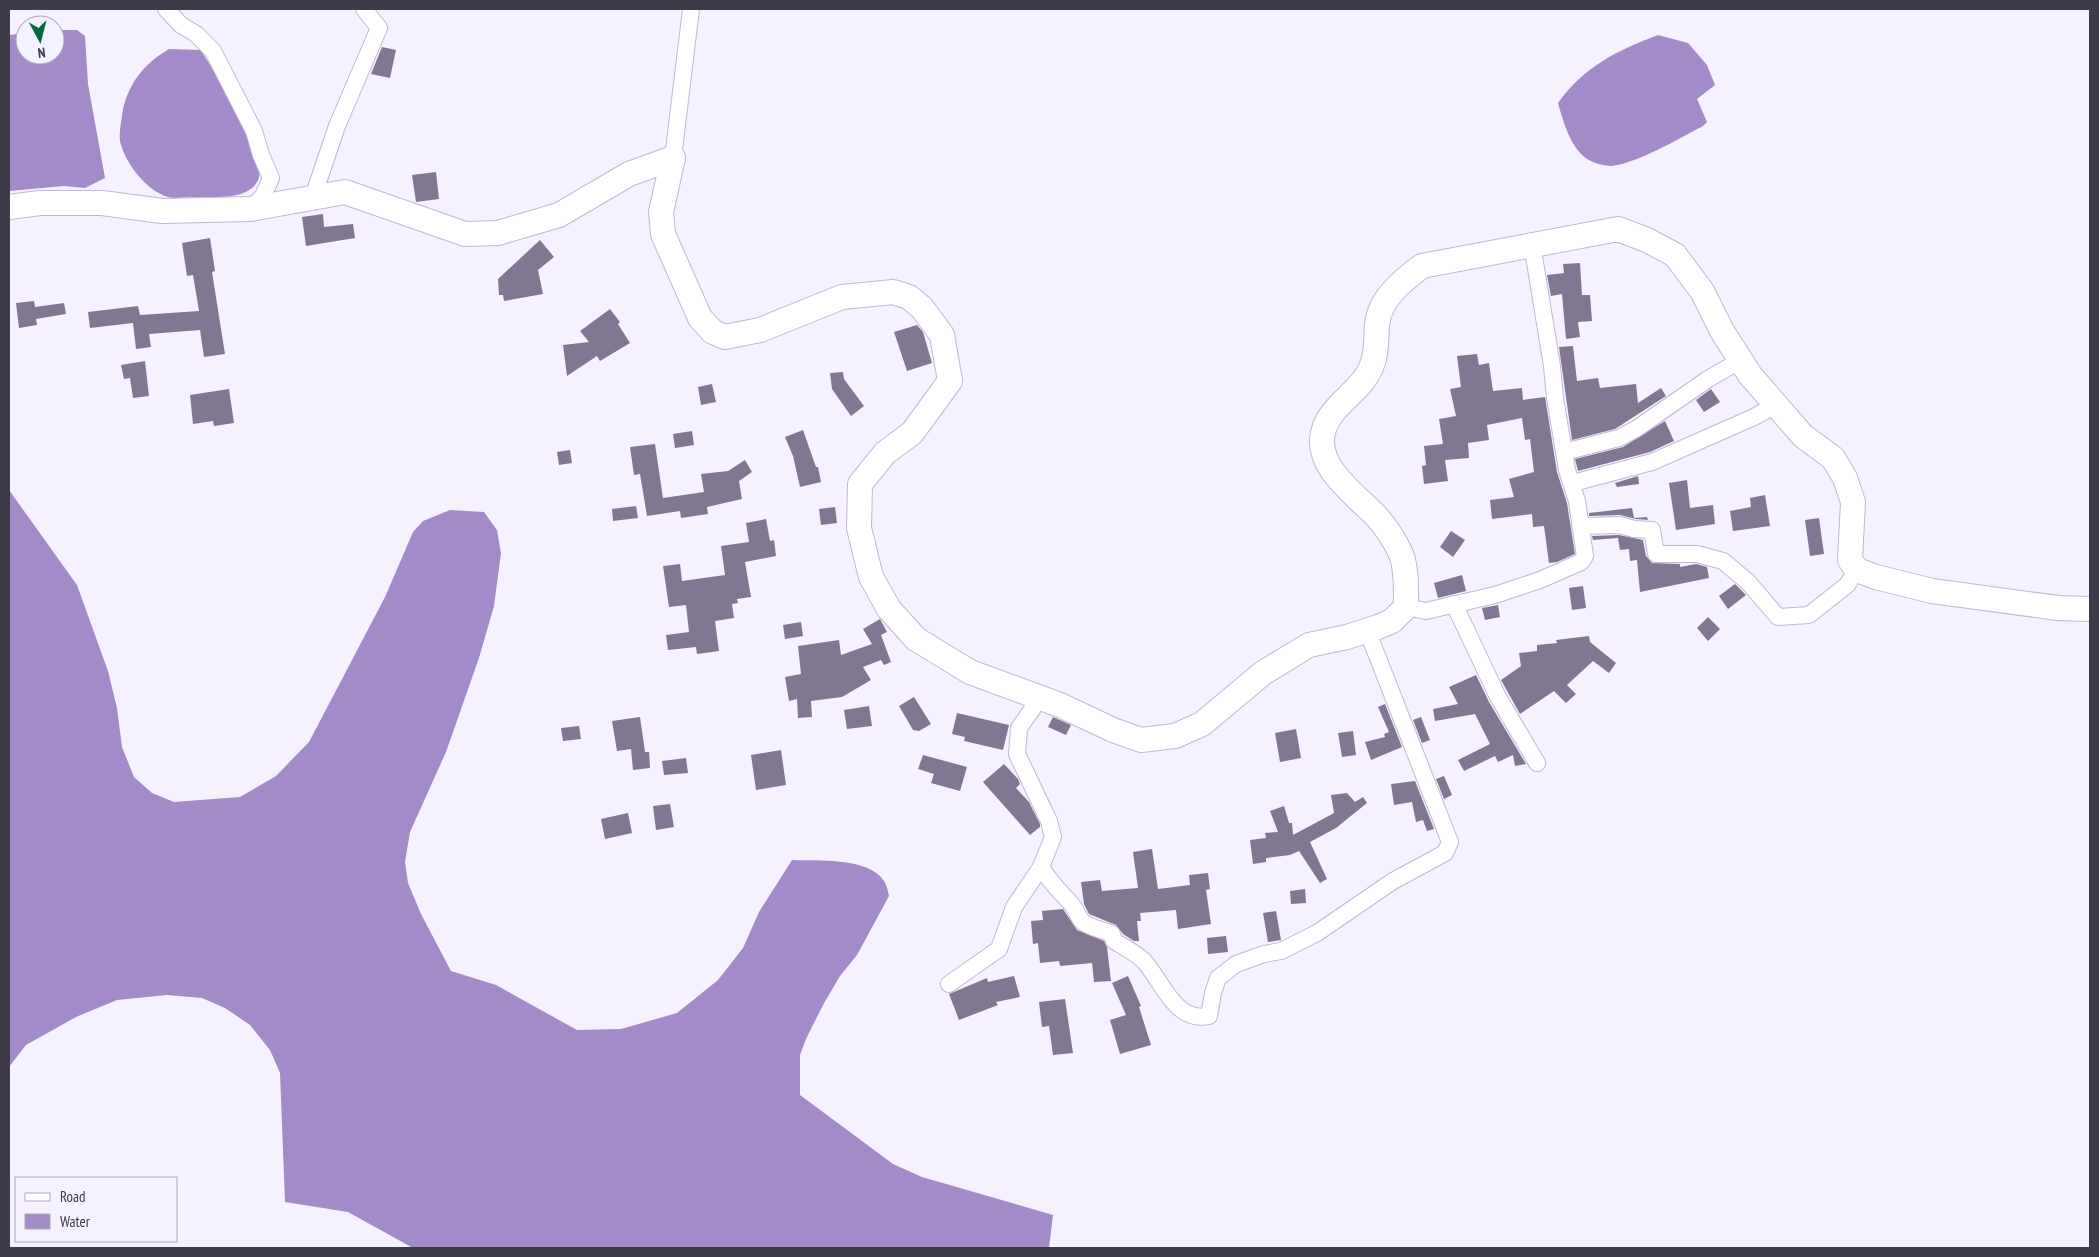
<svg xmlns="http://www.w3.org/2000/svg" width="2099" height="1257" viewBox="0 0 2099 1257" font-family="'PT Sans Narrow',sans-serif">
<rect width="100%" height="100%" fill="#f6f1fe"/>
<g fill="#a28bc8">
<path d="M55 30H77L85 36 88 84 105 178 85 188 64 186 9 191V35L25 33V55H55Z"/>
<path d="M1658 35 1688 43 1707 65 1715 85 1697 99 1707 122 1703 126C1680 138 1636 164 1611 166 1606 166 1593 163 1589 160 1571 150 1563 121 1558 103 1585 66 1616 51 1658 35Z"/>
<path d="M169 49 200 50C213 65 263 160 259 177 253 202 209 197 191 197 184 197 175 199 168 197 147 191 127 165 121 145 118 136 121 124 122 115 127 85 143 64 169 49Z"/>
<path d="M9 490 77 585 108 671 117 708 122 747 134 777 152 793 174 802 240 797 276 776 309 742 385 597 413 532 423 521 450 510 484 512 497 530 501 553 494 606 479 658 446 752 410 832 405 862 408 883 421 914 451 971 496 985 577 1030 621 1029 677 1013 718 980 743 948 759 912 792 860C817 861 869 857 884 881 887 885 888 892 889 896L857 955 840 976 823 1005 806 1039 800 1055V1095L893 1164 922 1177 1053 1215 1049 1248H413L348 1212 285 1202 280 1073 270 1050 250 1025 225 1008 202 998 167 995 117 1000 76 1017 26 1045 9 1067Z"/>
</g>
<g fill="#817793">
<path d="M382 47 396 50 390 78 371 74Z"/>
<path d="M436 172 439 199 416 202 412 175Z"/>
<path d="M323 214 324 227 353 224 355 238 306 246 302 217Z"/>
<path d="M210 238 215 271 212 272 225 354 204 357 200 330 149 334 151 347 136 349 133 323 90 328 88 312 138 306 140 315 199 311 193 275 187 276 182 243Z"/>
<path d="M540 240 554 257 538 270 543 294 504 301 503 295H499L498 279Z"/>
<path d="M1580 263 1582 295H1590L1592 321 1578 322 1580 337 1566 339 1562 294 1551 296 1547 275 1564 273 1563 264Z"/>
<path d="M34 301 35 307 64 303 66 314 36 319 37 325 19 328 16 303Z"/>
<path d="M610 309 620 322 618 324 630 343 600 361 597 356 567 376 563 345 589 342 580 331Z"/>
<path d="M917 325 923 332 932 363 907 371 894 332Z"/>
<path d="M1573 346 1577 381 1598 378 1600 388 1636 384 1638 403 1661 388 1666 396 1615 429 1572 440 1559 347Z"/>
<path d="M1477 354 1479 365 1489 363 1493 391 1522 388 1523 400 1545 397 1557 472 1567 503 1575 554 1557 562 1549 563 1544 526 1533 527 1532 514 1492 519 1490 500 1514 497 1509 479 1534 472 1530 439 1525 440 1522 418 1487 425 1489 440 1468 443 1469 458 1445 460 1448 481 1424 484 1422 466 1426 465 1424 446 1443 444 1439 419 1456 416 1450 389 1461 387 1457 356Z"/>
<path d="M145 361 149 396 133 398 130 378 124 379 121 365Z"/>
<path d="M843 372 844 379 864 406 851 416 832 389 830 373Z"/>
<path d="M712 384 716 402 701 405 698 387Z"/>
<path d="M229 389 234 423 214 426 213 421 193 424 190 395Z"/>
<path d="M1711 389 1720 402 1704 412 1696 400Z"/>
<path d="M1665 421 1674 441 1650 452 1578 471 1575 459 1623 447Z"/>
<path d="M803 430 816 467H818L821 482 800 487 793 456 785 437Z"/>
<path d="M692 431 694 445 675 448 673 434Z"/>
<path d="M655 444 663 498 704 492 701 474 728 471 745 460 752 472 739 481 742 499 707 507 708 514 681 518 680 511 647 516 640 474 634 475 630 447Z"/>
<path d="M570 450 572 463 559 465 557 452Z"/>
<path d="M1638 476 1639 484 1617 487 1615 483Z"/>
<path d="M1687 480 1690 508 1713 505 1715 524 1676 530 1669 483Z"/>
<path d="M1765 495 1770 526 1733 531 1730 511 1751 507 1750 498Z"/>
<path d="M636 506 638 518 613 521 612 509Z"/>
<path d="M835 507 837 523 821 525 819 509Z"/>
<path d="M1632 508 1634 518 1647 517 1648 520 1636 519 1620 515 1589 516V513Z"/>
<path d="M1819 518 1824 554 1810 556 1805 520Z"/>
<path d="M766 519 770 541 774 540 776 556 745 562 751 597 737 599 738 603 732 604 734 618 715 621 719 651 697 654 696 647 668 650 666 635 689 632 686 605 669 607 663 566 680 564 682 581 725 575 721 546 749 542 746 523Z"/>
<path d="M1451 531 1465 540 1453 557 1440 547Z"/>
<path d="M1619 535 1643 540 1646 556 1652 563 1680 564V567L1696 564 1707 567 1709 578 1640 592 1637 560 1630 561 1629 549 1620 550 1618 538 1593 540 1592 536Z"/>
<path d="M1462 575 1466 591 1438 598 1434 583Z"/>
<path d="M1735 584 1746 595 1728 609 1719 596Z"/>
<path d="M1583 586 1586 608 1572 610 1569 588Z"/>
<path d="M1498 605 1500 617 1485 620 1482 608Z"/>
<path d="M1708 617 1720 629 1708 641 1697 628Z"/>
<path d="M880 619 887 632 881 635 891 662 884 665 881 660 863 667 871 680 842 697 811 701 812 717 798 718 797 699 789 701 785 677 801 674 798 646 839 640 841 655 872 644 863 629Z"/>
<path d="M801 622 803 636 785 639 783 625Z"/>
<path d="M1589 636 1590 642 1616 663 1609 673 1593 661 1567 685 1576 694 1566 703 1554 691 1520 714 1501 680 1521 666 1519 653 1537 651V645L1557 643 1556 640Z"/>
<path d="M1476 675 1489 702 1526 764 1515 766 1513 755 1498 762 1495 756 1464 771 1458 760 1490 744 1475 714 1435 721 1433 709 1458 704 1449 687Z"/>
<path d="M914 697 931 724 919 731 913 730 899 706Z"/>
<path d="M1385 704 1402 747 1371 760 1365 742 1385 737 1384 734 1389 732 1378 707Z"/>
<path d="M869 706 872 726 847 729 844 710Z"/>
<path d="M957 713 1009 725 1003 750 964 741 965 737 952 734Z"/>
<path d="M640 717 645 752H649L650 768 633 770 631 749 617 751 612 721Z"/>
<path d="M1053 717 1071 725 1066 735 1048 727Z"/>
<path d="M1421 717 1430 740 1422 743 1413 720Z"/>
<path d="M579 726 581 739 563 741 561 728Z"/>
<path d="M1296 729 1301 758 1280 762 1275 733Z"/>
<path d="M1353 731 1356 755 1342 757 1338 733Z"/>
<path d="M781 750 786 785 756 790 751 755Z"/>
<path d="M923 755 967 767 960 791 931 783 934 774 918 769Z"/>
<path d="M686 758 688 773 664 775 662 761Z"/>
<path d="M1004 764 1018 779 1020 784 1016 788 1029 802 1040 824V827L1030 835 983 782Z"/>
<path d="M1444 776 1452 795 1444 799 1436 779Z"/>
<path d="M1415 781 1434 829 1427 831 1423 820 1416 822 1412 802 1394 805 1391 784Z"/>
<path d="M1347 793 1355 802 1363 797 1367 803 1336 828 1310 842 1327 879 1320 883 1299 851 1290 855 1266 858V862L1253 864 1250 840 1266 838 1265 833 1278 832 1270 811 1284 806 1289 823H1292L1293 835 1334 813 1331 795Z"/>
<path d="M670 804 674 827 656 830 653 806Z"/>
<path d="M628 813 632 833 605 839 601 819Z"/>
<path d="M1152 849 1158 889 1190 885 1189 875 1208 873 1210 889 1206 890 1211 924 1178 929 1176 910 1140 913 1141 921H1137L1139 941H1134L1123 934 1116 925 1089 914 1084 904 1081 882 1100 880 1102 891 1138 888 1133 852Z"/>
<path d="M1305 889 1306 903 1291 904 1290 891Z"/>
<path d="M1063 909 1077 930 1104 941 1107 947 1111 981 1094 982 1092 963 1060 966 1059 961 1040 963 1038 943 1033 944 1031 921 1043 920 1042 911Z"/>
<path d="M1276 911 1281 940 1268 942 1263 913Z"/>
<path d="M1226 936 1228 952 1208 954 1207 938Z"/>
<path d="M1014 976 1020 997 996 1002 998 1005 959 1020 949 994 987 978 988 982Z"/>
<path d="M1128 976 1141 1006 1139 1007 1151 1045 1120 1054 1110 1020 1126 1015 1112 983Z"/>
<path d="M1065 999 1073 1053 1053 1055 1049 1026 1042 1027 1039 1002Z"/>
</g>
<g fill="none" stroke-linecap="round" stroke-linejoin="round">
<g stroke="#c2b7d6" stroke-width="18">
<g id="street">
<path d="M166 9 181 25 196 34 213 51 254 131 261 155 271 178 263 196 250 209"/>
<path d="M673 158 691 9"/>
<path d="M313 197 337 126 379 28 364 9"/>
<path d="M1564 452 1619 438 1636 429 1708 379 1741 360"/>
<path d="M1573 483 1652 462 1754 417 1776 405"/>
<path d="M1580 526 1620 525 1634 529 1652 530 1656 554H1697L1723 561 1748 582 1778 617 1809 615 1847 585 1857 570"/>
<path d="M1454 604 1498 697 1537 763"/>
<path d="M1406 607 1426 611 1495 595 1540 580 1581 562 1585 556 1577 501 1567 470 1555 398 1552 366 1532 244"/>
<path d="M1040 698 1019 728 1017 754 1049 821 1053 837 1041 867C1050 883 1062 893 1073 906 1077 911 1078 918 1083 922 1092 929 1102 929 1112 934L1114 941C1124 947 1136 953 1144 961 1162 981 1175 1023 1209 1016L1213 993 1218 978 1236 964 1264 954 1281 951 1317 933 1393 881 1445 853 1450 842 1367 630"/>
<path d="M949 984 999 949 1014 907 1041 867"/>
</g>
</g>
<g stroke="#c2b7d6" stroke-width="26">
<g id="secondary">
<path d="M673 158 661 212 663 234 700 318 713 332 725 337 760 330 842 297 893 292 909 297 922 308 942 335 950 381 912 433 885 453 860 484 859 528 871 577 889 609 916 639 970 672 1060 705 1113 730 1141 740 1175 736 1202 724 1263 673 1309 645 1347 637 1378 627 1392 621 1406 607C1406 591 1407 569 1401 554 1395 541 1386 527 1376 516 1355 494 1312 465 1324 429 1332 403 1365 390 1373 362 1377 351 1376 337 1377 325 1379 299 1403 280 1422 266L1618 229 1647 240 1675 255 1702 291 1722 331 1750 375 1803 436 1833 458 1845 478 1853 502 1850 560 1857 570 1876 577 1932 591 2058 608 2090 609"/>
<path d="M9 207 40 203H102L162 211 250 209 345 192 465 234 498 233 559 215 629 174 673 158"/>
</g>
</g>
<use href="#street" stroke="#fff" stroke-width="16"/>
<use href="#secondary" stroke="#fff" stroke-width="24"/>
</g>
<rect width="2099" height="1257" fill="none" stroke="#3f3a47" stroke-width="20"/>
<rect x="15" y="1177" width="162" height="65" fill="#f6f1fe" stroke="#ada8b5"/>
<rect x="25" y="1193" width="25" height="8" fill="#ffffff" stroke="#ada8b5"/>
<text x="60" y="1202" font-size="15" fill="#3f3a47">Road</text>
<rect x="25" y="1214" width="25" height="15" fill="#a28bc8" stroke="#ada8b5"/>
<text x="60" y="1227" font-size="15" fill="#3f3a47">Water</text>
<g transform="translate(40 40) rotate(173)"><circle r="24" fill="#f6f1fe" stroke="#ada8b5"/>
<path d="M0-4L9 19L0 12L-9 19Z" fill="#02693f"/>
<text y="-8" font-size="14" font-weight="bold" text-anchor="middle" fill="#3f3a47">N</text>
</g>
</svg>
